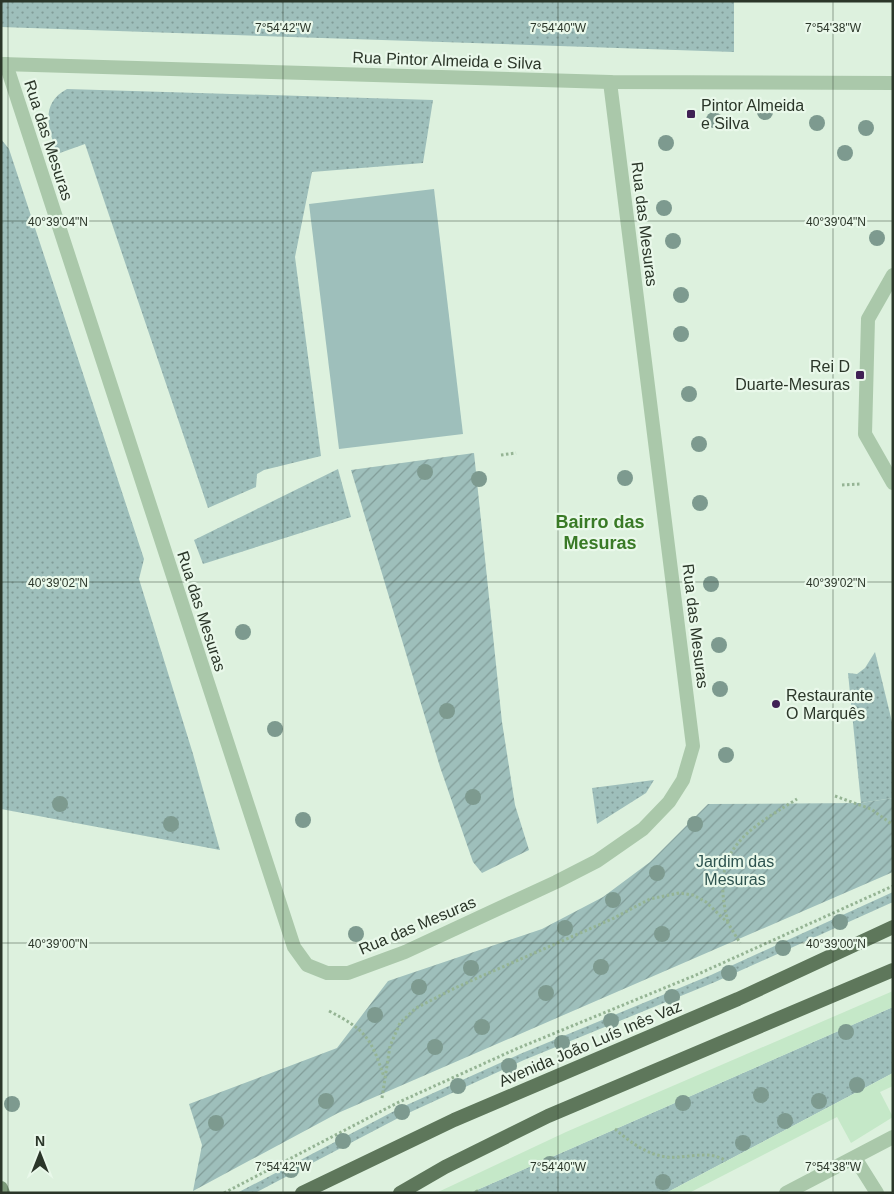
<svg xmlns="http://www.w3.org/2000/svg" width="894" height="1194" viewBox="0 0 894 1194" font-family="Arial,sans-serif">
<defs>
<pattern id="grass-dots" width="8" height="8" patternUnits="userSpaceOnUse" patternTransform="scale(1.25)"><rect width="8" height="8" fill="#9ebfbb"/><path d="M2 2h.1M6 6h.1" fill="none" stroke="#819c98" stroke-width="1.8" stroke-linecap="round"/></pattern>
<pattern id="garden-furrows" width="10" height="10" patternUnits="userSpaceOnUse" patternTransform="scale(1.25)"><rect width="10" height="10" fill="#9ebfbb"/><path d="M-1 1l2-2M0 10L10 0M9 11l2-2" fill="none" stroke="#819c98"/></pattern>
</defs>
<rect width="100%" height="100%" fill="#ddf1de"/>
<g fill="url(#grass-dots)">
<path d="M1 1H734V52L1 27Z"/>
<path d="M67 89 433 100 423 163 312 172 295 257 321 456 264 470 257 474 256 487 208 508 85 144 57 154C49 129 39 104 67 89Z"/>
<path d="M1 139 9 149 144 559 139 579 193 754 220 850 1 809Z"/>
<path d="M338 469 351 517 203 564 194 540Z"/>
<path d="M875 652 893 726V798L861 803 848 673 857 674 865 668Z"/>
<path d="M654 780 646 793 597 824 592 788Z"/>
<path d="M893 892V902L715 982 524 1060 404 1115 255 1193H237L400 1108 520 1054 711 975Z"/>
<path d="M893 1007V1073L666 1193H470Z"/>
</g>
<g fill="url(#garden-furrows)">
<path d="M474 453 502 722 515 805 529 850 482 873 473 862 440 767 351 470Z"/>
<path d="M893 798V872L338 1113 193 1191 202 1145 189 1104 337 1048 388 981 542 929 603 897 650 862 708 804 861 803Z"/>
</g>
<path fill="#9ebfbb" d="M434 189 463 434 339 449 309 204Z"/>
<g fill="#c5e8c8">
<path d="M893 991V1007L470 1193H436L566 1132Z"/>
<path d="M893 1073V1086L880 1092 893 1117 851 1143 837 1117 689 1193H666Z"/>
</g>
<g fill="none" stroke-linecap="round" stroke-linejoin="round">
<g stroke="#95b494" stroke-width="3" stroke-dasharray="2.5 2.5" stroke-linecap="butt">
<path d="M501 455 516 453"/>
<path d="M842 485 861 484"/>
<path d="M835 796 871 809 893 825"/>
<path d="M728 922C709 851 744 832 797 799"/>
<path d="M329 1011C366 1030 371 1038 384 1077"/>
<path d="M382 1098 390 1046 400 1023 416 1008 457 987 612 919 650 899 679 893 693 895 706 902 728 923 740 943"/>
<path d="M615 1129C629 1141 643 1152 661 1156 682 1161 708 1148 726 1161"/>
<path d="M476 1190 478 1193"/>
<path d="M224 1193 397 1103 516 1049 696 975 893 886"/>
</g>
<path stroke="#aac8aa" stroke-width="14" d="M893 275 868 319 865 434 893 483"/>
<g stroke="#aac8aa" stroke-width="14">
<path d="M6 64 294 947 307 965 327 973H348L405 952 556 882 597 861 643 829 669 802 683 780 693 746 610 82"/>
<path d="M855 1158 877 1193"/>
<path d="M786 1193 893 1137"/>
</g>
<path stroke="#aac8aa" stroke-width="14" d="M1 64 610 82 893 83"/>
<path stroke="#7e9c7b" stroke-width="14" d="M1 1188 3 1193"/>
<g stroke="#5e775b" stroke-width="14">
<path d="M302 1193 454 1120 738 999 893 927"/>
<path d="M400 1193 445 1167 548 1116 893 970"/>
</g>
</g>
<g fill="#7d9a8f">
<circle cx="765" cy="112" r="8"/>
<circle cx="714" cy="120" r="8"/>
<circle cx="817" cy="123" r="8"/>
<circle cx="866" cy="128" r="8"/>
<circle cx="666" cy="143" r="8"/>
<circle cx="845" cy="153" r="8"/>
<circle cx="664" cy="208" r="8"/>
<circle cx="877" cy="238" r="8"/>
<circle cx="673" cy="241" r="8"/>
<circle cx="681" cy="295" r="8"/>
<circle cx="681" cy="334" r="8"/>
<circle cx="689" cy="394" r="8"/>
<circle cx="699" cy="444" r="8"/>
<circle cx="425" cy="472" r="8"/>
<circle cx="625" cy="478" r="8"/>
<circle cx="479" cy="479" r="8"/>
<circle cx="700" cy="503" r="8"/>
<circle cx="711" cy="584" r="8"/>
<circle cx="243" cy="632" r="8"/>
<circle cx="719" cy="645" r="8"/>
<circle cx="720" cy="689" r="8"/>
<circle cx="447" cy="711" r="8"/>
<circle cx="275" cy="729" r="8"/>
<circle cx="726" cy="755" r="8"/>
<circle cx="473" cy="797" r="8"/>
<circle cx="60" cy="804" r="8"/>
<circle cx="303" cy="820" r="8"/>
<circle cx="171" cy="824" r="8"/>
<circle cx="695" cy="824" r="8"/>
<circle cx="657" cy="873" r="8"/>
<circle cx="613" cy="900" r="8"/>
<circle cx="840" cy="922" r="8"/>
<circle cx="565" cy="928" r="8"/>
<circle cx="356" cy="934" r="8"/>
<circle cx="662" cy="934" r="8"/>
<circle cx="783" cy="948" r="8"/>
<circle cx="601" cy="967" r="8"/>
<circle cx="471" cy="968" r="8"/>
<circle cx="729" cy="973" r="8"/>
<circle cx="419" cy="987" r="8"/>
<circle cx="546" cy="993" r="8"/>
<circle cx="672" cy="997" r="8"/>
<circle cx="375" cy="1015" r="8"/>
<circle cx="611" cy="1021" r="8"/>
<circle cx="482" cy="1027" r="8"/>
<circle cx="846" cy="1032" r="8"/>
<circle cx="562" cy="1043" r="8"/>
<circle cx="435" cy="1047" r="8"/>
<circle cx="509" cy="1066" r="8"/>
<circle cx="857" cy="1085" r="8"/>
<circle cx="458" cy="1086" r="8"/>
<circle cx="761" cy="1095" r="8"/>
<circle cx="326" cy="1101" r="8"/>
<circle cx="819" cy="1101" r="8"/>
<circle cx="683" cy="1103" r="8"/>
<circle cx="12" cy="1104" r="8"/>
<circle cx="402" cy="1112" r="8"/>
<circle cx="785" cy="1121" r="8"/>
<circle cx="216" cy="1123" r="8"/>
<circle cx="343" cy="1141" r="8"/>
<circle cx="743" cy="1143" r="8"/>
<circle cx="550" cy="1164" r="8"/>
<circle cx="291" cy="1170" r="8"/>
<circle cx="663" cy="1182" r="8"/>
</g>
<path fill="none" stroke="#2b3629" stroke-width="1" stroke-opacity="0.45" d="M8 1V1193M283 1V1193M558 1V1193M833 1V1193M1 221H893M1 582H893M1 943H893"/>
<g fill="#402155" stroke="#e9f8ea" stroke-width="2">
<rect x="686" y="109" width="10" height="10" rx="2.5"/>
<rect x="855" y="370" width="10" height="10" rx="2.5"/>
<circle cx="776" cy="704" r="5"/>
</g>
<g text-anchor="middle" stroke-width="4.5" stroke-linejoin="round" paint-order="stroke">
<g font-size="16" fill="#2b3629" stroke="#e9f8ea">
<text transform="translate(447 60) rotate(2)" y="6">Rua Pintor Almeida e Silva</text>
<text transform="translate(49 140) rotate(72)" y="6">Rua das Mesuras</text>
<text transform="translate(645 224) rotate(83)" y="6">Rua das Mesuras</text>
<text transform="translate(202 611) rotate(72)" y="6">Rua das Mesuras</text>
<text transform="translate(696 626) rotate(83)" y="6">Rua das Mesuras</text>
<text transform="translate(417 925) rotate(-23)" y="6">Rua das Mesuras</text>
<text transform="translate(590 1043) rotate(-23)" y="6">Avenida João Luís Inês Vaz</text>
</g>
<g font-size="16" fill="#2b3629" stroke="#e9f8ea" text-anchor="start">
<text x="701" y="111">Pintor Almeida<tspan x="701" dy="18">e Silva</tspan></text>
<text x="850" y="372" text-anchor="end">Rei D<tspan x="850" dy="18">Duarte-Mesuras</tspan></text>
<text x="786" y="701">Restaurante<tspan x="786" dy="18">O Marquês</tspan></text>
</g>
<g font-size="16" fill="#2e534f" stroke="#e9f8ea">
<text x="735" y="867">Jardim das<tspan x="735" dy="18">Mesuras</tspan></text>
</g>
<g font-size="18" font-weight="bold" fill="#397a26" stroke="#e9f8ea">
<text x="600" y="528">Bairro das<tspan x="600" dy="21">Mesuras</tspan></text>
</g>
</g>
<g font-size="12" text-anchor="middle" fill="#2b3629" stroke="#e9f8ea" stroke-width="4.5" stroke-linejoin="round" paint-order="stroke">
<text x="283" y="32">7°54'42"W</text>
<text x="558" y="32">7°54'40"W</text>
<text x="833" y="32">7°54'38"W</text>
<text x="58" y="226">40°39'04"N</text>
<text x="836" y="226">40°39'04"N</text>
<text x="58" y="587">40°39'02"N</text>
<text x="836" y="587">40°39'02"N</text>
<text x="58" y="948">40°39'00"N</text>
<text x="836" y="948">40°39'00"N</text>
<text x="283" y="1171">7°54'42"W</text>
<text x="558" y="1171">7°54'40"W</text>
<text x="833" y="1171">7°54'38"W</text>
</g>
<rect width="894" height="1194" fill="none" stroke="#2b3629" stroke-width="5"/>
<g transform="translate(40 1154)" stroke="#e9f8ea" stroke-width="4" paint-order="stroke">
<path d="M0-4L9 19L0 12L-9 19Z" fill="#2b3629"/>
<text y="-8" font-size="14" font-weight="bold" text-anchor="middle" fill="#2b3629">N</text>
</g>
</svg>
